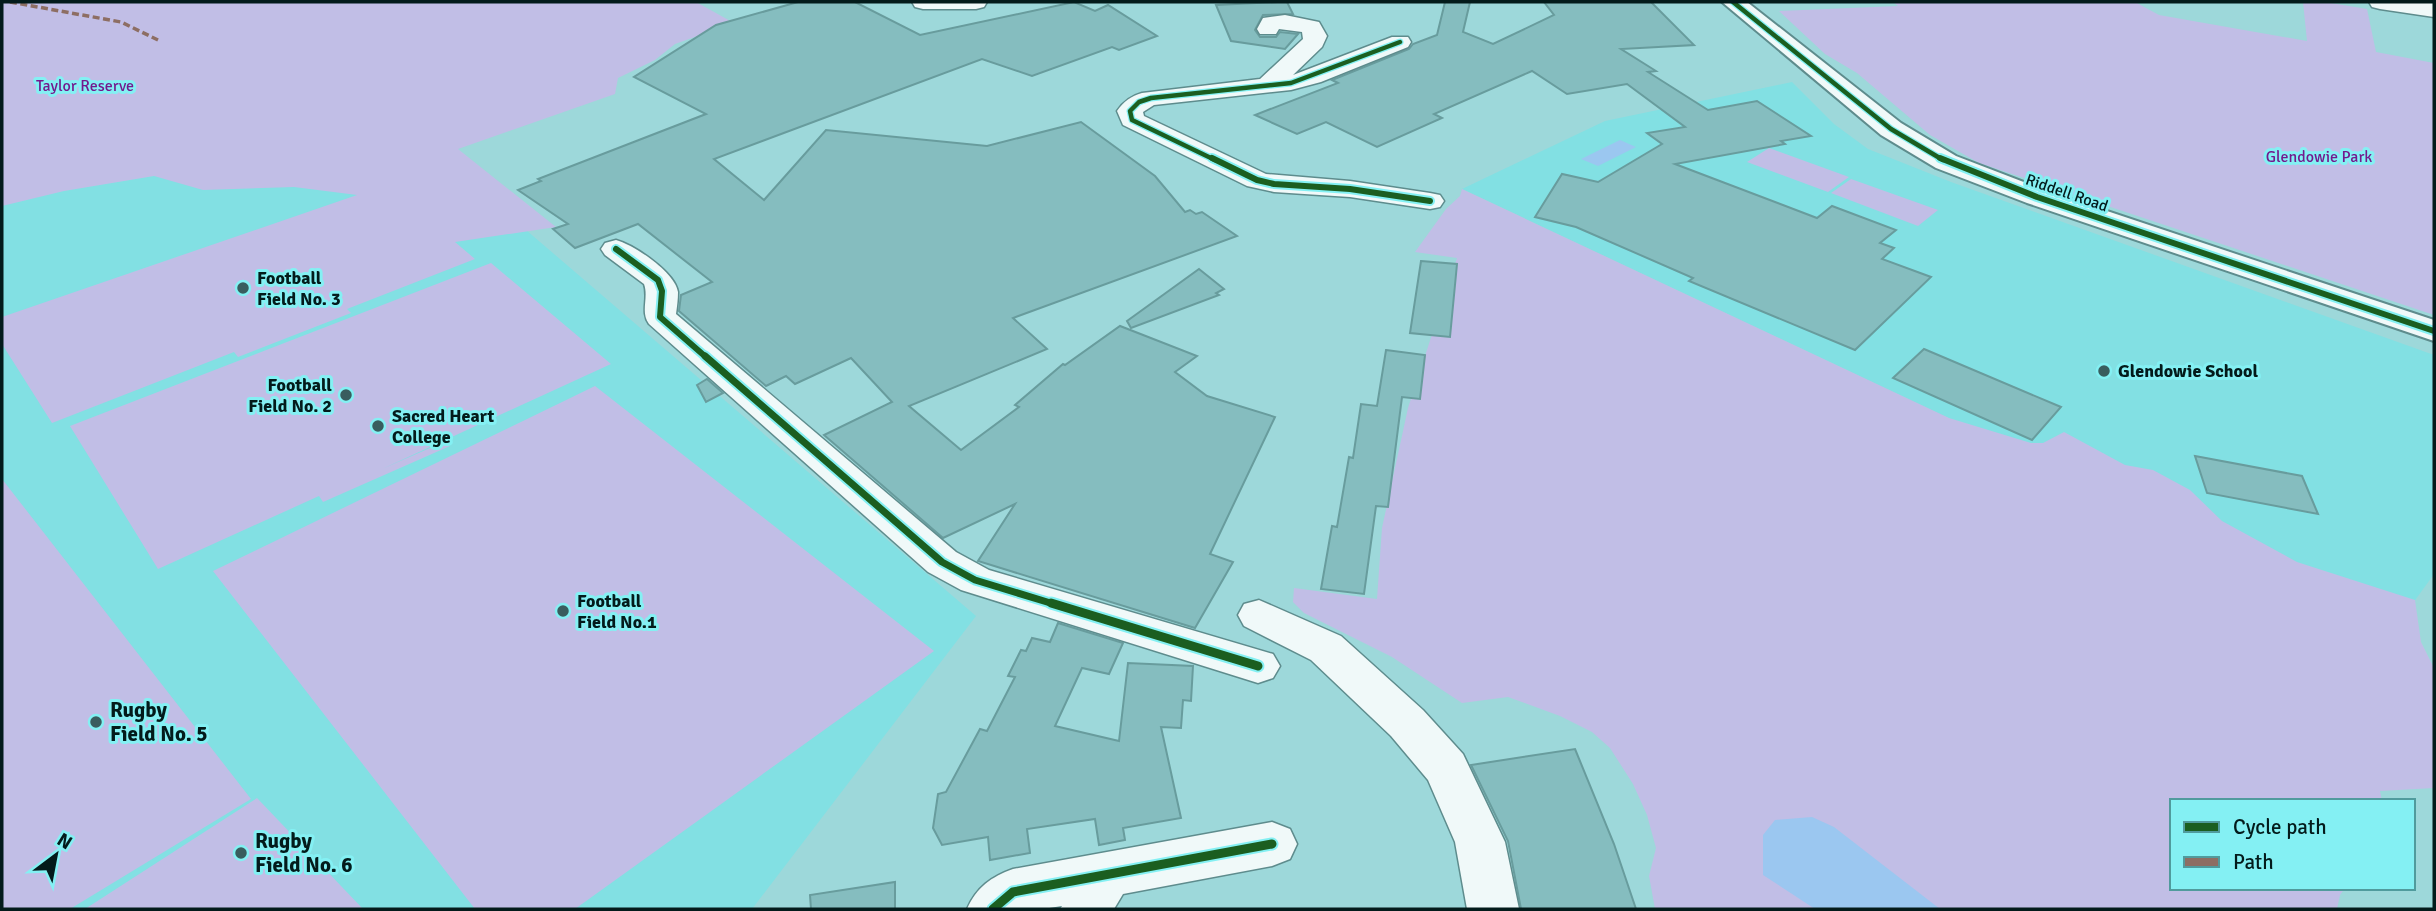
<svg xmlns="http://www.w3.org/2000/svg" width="2436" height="911" viewBox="0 0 2436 911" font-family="Signika,sans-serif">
<rect width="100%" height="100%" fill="#9dd8da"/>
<g fill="#82e0e3">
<path d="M1792 82 1834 124 1868 149 1951 182 2434 355V574L2395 628 1462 189 1605 121Z"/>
<path d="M413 133 976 616 752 909H2V178Z"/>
</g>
<g fill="#c1bee6">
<path d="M2 2H696L734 23 675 44 655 60 618 78 615 94 458 149 556 227 455 242 475 259 347 309 351 313 238 357 234 352 52 423 2 344V317L357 195 294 187 203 190 154 176 64 191 2 206Z"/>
<path d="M1893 2H2135L2159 15 2307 41 2303 2H2325L2367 9 2376 52 2434 63V315L1979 163 1930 135 1857 73 1825 54 1779 11 1898 6Z"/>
<path d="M1769 148 1849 177 1828 192 1747 162Z"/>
<path d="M1851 179 1938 210 1918 226 1831 193Z"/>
<path d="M1462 189 1949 418 2031 443H2043L2064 432 2125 465 2153 470 2190 490 2222 521 2297 562 2415 600 2421 642 2434 668V788L2380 791 2382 801H2172V888H2345L2340 895 2337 909H1655L1649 876 1656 848 1647 815 1633 784 1610 748 1592 732 1560 716 1508 697 1462 703 1392 657 1304 613 1293 602 1294 588 1377 599 1382 528 1408 408 1457 258 1415 252 1446 209 1460 196Z"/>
<path d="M491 263 611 364 382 469 446 441 450 446 323 502 319 496 158 569 70 426Z"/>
<path d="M595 386 934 651 575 909H475L213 571Z"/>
<path d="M2 479 251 799 70 909H2Z"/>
<path d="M257 798 363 909H85Z"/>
</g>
<g fill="#9bc7f0">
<path d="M1620 140 1636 147 1598 166 1581 159Z"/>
<path d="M1812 817 1834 827 1940 909H1815L1763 875V835L1775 820Z"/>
</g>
<g fill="#85bdbf" stroke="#689c9d" stroke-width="2">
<path d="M798 2H855L920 35 1074 2 1095 11 1108 5 1157 36 1119 50 1112 47 1032 76 982 59 714 159 764 200 826 130 987 146 1081 122 1155 176 1185 212 1190 210 1196 214 1202 212 1237 236 1013 318 1047 349 909 406 961 450 1019 407 1015 405 1063 364 1065 365 1120 326 1197 356 1175 372 1207 396 1275 417 1210 554 1233 562 1195 628 978 561 1015 504 943 538 824 435 892 402 851 358 795 384 786 376 766 386 679 311 681 295 712 282 638 224 575 248 553 229 568 224 518 190 541 181 538 179 706 114 634 77 716 25Z"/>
<path d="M1278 2H1287L1293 14 1263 15 1255 30 1260 37H1276L1280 32 1298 34 1285 49 1231 41 1216 5Z"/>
<path d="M1445 2H1470L1463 32 1493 44 1554 15 1544 2H1651L1694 45 1621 49 1656 71 1648 72 1708 110 1757 101 1811 136 1781 141 1785 144 1675 164 1817 218 1832 206 1896 230 1880 243 1894 248 1882 259 1931 277 1855 350 1689 281 1693 278 1576 227 1535 217 1562 174 1598 182 1662 144 1647 133 1685 127 1627 84 1567 94 1532 71 1434 114 1442 118 1377 147 1326 122 1297 134 1255 115 1338 83 1332 80 1409 49 1413 44 1437 35Z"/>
<path d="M1421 261 1457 264 1450 337 1410 333Z"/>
<path d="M1199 269 1224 289 1216 293 1219 295 1131 328 1127 321Z"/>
<path d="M1924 349 2061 407 2032 440 1893 378Z"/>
<path d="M1386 350 1425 355 1420 399 1402 397 1388 507 1376 506 1364 594 1321 589 1332 526 1337 527 1349 457 1353 458 1361 404 1377 406Z"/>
<path d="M707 379 723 393 706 402 697 385Z"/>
<path d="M2195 456 2302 476 2318 514 2207 493Z"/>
<path d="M1058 623 1123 643 1109 674 1082 668 1055 726 1119 741 1128 663 1193 666 1191 701 1183 700 1181 728 1161 727 1181 818 1123 828 1125 840 1099 845 1095 819 1027 829 1030 853 990 860 988 837 942 845 933 828 938 794 946 792 980 729 987 731 1015 677 1008 676 1021 650 1026 651 1032 638 1050 642Z"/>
<path d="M1575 749 1614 844 1636 909H1521L1508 841 1471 765Z"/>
<path d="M895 882V909H811L810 895Z"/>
</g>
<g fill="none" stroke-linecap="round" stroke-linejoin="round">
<g stroke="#5e8c8d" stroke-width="3">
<g id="minor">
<path d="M912 2H987L984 7 976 9H923L915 7Z"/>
<path d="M2369 2 2434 3V17L2380 9 2372 7Z"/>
<path d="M1285 15 1319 22 1327 36 1322 47 1293 75 1392 37H1408L1411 42 1408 47 1321 82 1291 90 1154 105 1143 112 1144 116 1266 174 1350 181 1430 193 1440 195 1444 201 1440 207 1430 209 1350 197 1274 192 1247 186 1123 125 1117 111C1124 101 1131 96 1142 93L1260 79 1303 39 1302 32 1279 29 1276 34H1260L1257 29 1263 18Z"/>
<path d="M616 240C634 245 675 272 678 292 678 299 677 307 676 314L956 552 989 570 1273 654 1280 666 1273 678 1258 683 961 590 928 572 649 324C640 312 649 298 644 284L605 255 601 249 605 243Z"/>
<path d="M1259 600 1341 636 1423 710 1463 754 1505 842 1519 909H1467L1455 842 1428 780 1391 736 1311 660 1244 626 1238 615 1244 604Z"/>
<path d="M1272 822 1290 829 1297 844 1290 859 1272 866 1123 894 1114 909H1060L1062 906 1043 909H967C977 887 991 877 1013 869Z"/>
</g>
</g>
<g stroke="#5e8c8d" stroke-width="4">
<path id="tertiary" d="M1722 2H1747L1901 123 1956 156 2047 191 2434 320V341L2027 203 1936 168 1881 135Z"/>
</g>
<use href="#minor" fill="#f0f9f9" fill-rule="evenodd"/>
<use href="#tertiary" fill="#f0f9f9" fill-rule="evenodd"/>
<path stroke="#8d6e63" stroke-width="3.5" stroke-dasharray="7 3.5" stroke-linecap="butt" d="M10 2 121 22 158 40"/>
<g stroke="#84f0f3" stroke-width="7">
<g id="cycleway-far3">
<path d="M1733 2 1891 129 1943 160"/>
<path d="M1215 160 1132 120 1130 111 1139 102 1151 98 1291 83 1400 42"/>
</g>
</g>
<g stroke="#84f0f3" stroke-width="10">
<g id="cycleway-far2">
<path d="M1212 158 1257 180 1274 184 1350 189 1430 201"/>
<path d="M1940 158 2037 197 2434 331"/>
<path d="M616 249 658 280 662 291 660 317 707 358"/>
</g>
</g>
<g stroke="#84f0f3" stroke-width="11">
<path id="cycleway-far1" d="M705 356 942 562 975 580 1057 605"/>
</g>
<g stroke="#84f0f3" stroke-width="13">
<g id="cycleway">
<path d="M1051 603 1258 666"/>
<path d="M993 909 1013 892 1272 844"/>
</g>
</g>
<use href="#cycleway-far3" stroke="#1b5e20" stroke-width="4.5"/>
<use href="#cycleway-far2" stroke="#1b5e20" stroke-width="6"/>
<use href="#cycleway-far1" stroke="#1b5e20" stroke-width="7"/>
<use href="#cycleway" stroke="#1b5e20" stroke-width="9"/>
</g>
<g fill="#395d5e" stroke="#84f0f3" stroke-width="2.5">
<circle cx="243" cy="288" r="7"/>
<circle cx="2104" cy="371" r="7"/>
<circle cx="346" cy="395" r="7"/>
<circle cx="378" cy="426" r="7"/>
<circle cx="563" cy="611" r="7"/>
<circle cx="96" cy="722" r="7"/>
<circle cx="241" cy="853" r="7"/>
</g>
<g text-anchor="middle" stroke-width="6" stroke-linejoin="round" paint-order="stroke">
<g font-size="16" fill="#74198c" stroke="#84f0f3">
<text x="85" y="91">Taylor Reserve</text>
<text x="2319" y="162">Glendowie Park</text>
</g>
<g font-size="16" fill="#031b1b" stroke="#84f0f3">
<text transform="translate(2067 192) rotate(19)" y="6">Riddell Road</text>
</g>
<g font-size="18" font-weight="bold" fill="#031b1b" stroke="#84f0f3" text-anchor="start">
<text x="257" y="284">Football<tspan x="257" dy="21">Field No. 3</tspan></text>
<text x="2118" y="377">Glendowie School</text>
<text x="332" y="391" text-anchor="end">Football<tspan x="332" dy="21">Field No. 2</tspan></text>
<text x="392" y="422">Sacred Heart<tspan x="392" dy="21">College</tspan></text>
<text x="577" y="607">Football<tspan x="577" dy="21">Field No.1</tspan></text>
</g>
<g font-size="21" font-weight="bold" fill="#031b1b" stroke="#84f0f3" text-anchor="start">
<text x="110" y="717">Rugby<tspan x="110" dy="24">Field No. 5</tspan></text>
<text x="255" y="848">Rugby<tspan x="255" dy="24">Field No. 6</tspan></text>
</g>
</g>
<rect width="2436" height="911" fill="none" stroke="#031b1b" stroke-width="7"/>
<rect x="2170" y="799" width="245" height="91" fill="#84f0f3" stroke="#509b9d" stroke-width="2"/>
<rect x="2184" y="822" width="35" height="10" fill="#1b5e20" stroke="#509b9d" stroke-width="2"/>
<text x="2233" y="834" font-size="21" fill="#031b1b">Cycle path</text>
<rect x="2184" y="857" width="35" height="10" fill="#8d6e63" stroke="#509b9d" stroke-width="2"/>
<text x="2233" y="869" font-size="21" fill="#031b1b">Path</text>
<g transform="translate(56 855) rotate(32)" stroke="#84f0f3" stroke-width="5" paint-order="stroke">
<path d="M0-5L12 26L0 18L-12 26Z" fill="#031b1b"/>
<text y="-10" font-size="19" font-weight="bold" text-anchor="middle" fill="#031b1b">N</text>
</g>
</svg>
